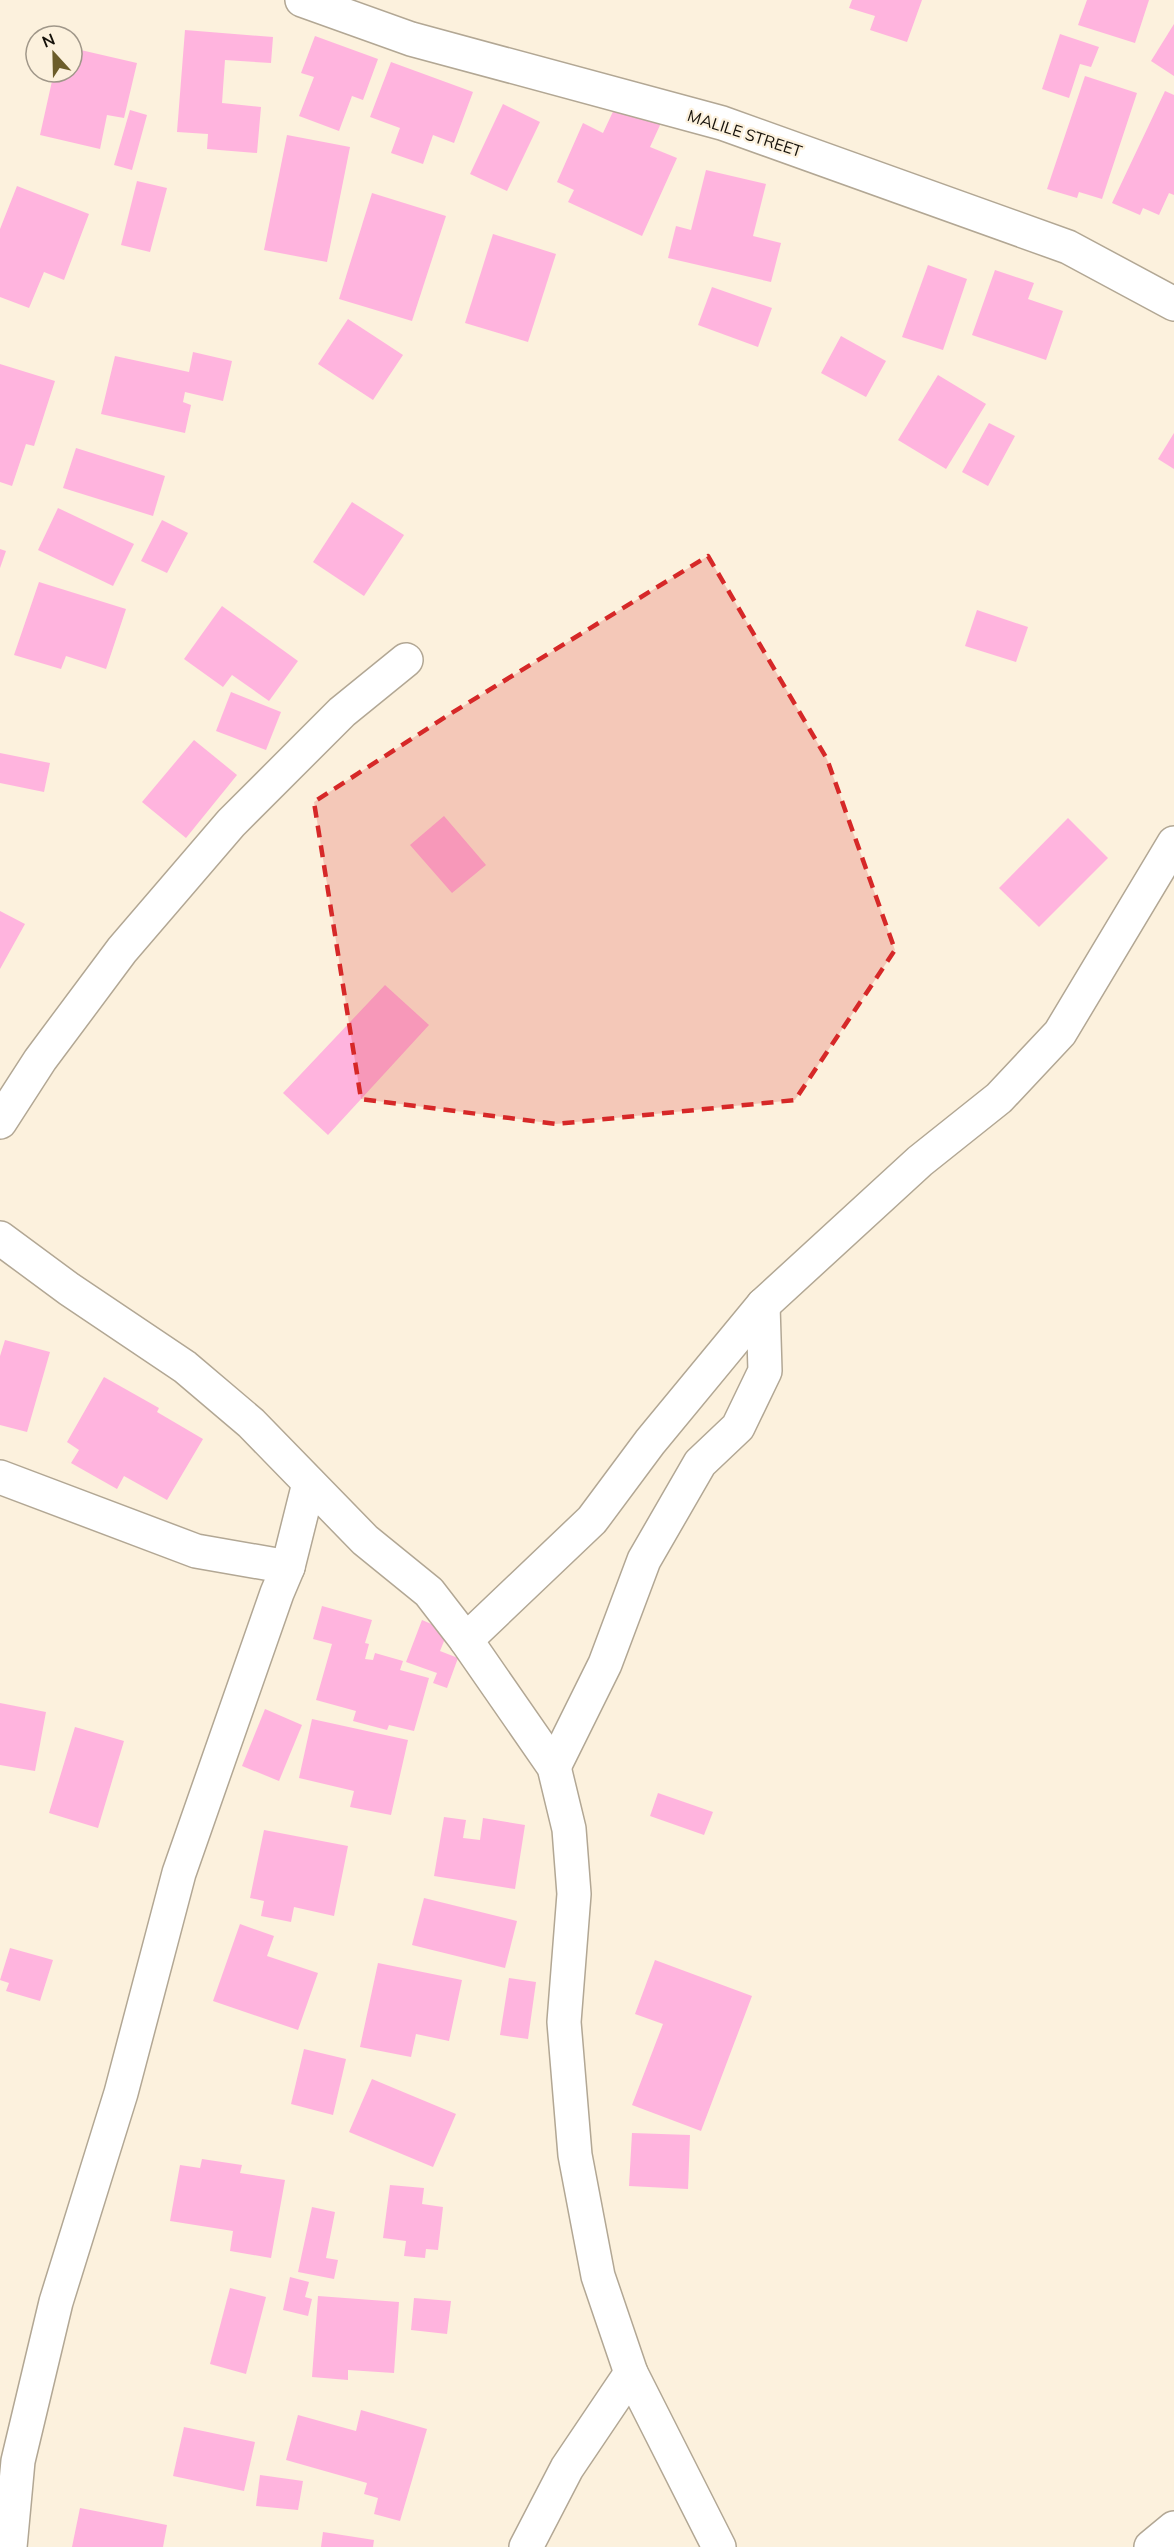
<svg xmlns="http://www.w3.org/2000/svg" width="1174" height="2547" viewBox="0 0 1174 2547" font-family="Mulish,sans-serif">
<rect width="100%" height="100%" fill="#fcf1dd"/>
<g fill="#ffb4de">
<path d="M852 0H922L907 42 870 30 875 16 849 8Z"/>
<path d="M1087 0H1149L1135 43 1078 25Z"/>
<path d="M1174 24V76L1151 61Z"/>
<path d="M185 30 273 37 271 63 225 60 222 103 261 107 257 153 207 149 208 134 177 132Z"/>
<path d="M1060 34 1099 47 1091 67 1080 64 1069 98 1042 89Z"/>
<path d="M315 36 378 59 363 100 352 96 339 131 299 116 314 77 301 73Z"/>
<path d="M72 48 137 63 124 118 107 115 100 149 40 135 54 72H72Z"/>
<path d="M391 62 473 92 454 143 433 135 423 164 391 153 400 128 370 117Z"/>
<path d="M1085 76 1137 93 1102 199 1079 192 1077 198 1047 189Z"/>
<path d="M1165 91 1174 95V195L1169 193 1159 215 1143 208 1140 215 1112 203Z"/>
<path d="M617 103 661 123 650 147 677 158 642 236 568 202 574 190 557 182 583 123 603 133Z"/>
<path d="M503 104 540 122 507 191 470 174Z"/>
<path d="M130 110 147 115 132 170 114 165Z"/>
<path d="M287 135 350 147 327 262 264 250Z"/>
<path d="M706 170 766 184 753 236 781 243 771 282 668 258 676 226 691 230Z"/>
<path d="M137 181 167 188 150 252 121 245Z"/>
<path d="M17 186 89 214 64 280 44 272 29 308 0 297V229Z"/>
<path d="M372 193 446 216 412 321 339 299Z"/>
<path d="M493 234 556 254 528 342 465 323Z"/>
<path d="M928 265 967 279 943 350 902 337Z"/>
<path d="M995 270 1034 283 1028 299 1063 311 1046 360 972 335Z"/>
<path d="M712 287 772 308 758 347 698 325Z"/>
<path d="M348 319 403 355 373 400 318 364Z"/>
<path d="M841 336 886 361 866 397 821 373Z"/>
<path d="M193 352 232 361 223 401 185 392 183 402 191 405 185 433 101 414 115 356 189 372Z"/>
<path d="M0 364 55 381 34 446 26 444 12 486 0 482Z"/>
<path d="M938 375 986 404 946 469 898 440Z"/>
<path d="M989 423 1015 436 988 486 962 472Z"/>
<path d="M1174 433V469L1158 459Z"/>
<path d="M76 448 165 476 153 516 63 488Z"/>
<path d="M352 502 404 535 364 596 313 562Z"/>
<path d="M58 508 134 544 113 586 38 550Z"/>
<path d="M162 520 188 533 167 573 141 561Z"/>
<path d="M0 549 6 551 0 568Z"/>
<path d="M39 582 126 609 106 669 66 656 61 669 14 655Z"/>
<path d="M222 606 298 661 269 701 232 675 223 687 184 659Z"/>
<path d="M977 610 1028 627 1016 662 965 646Z"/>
<path d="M231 692 281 712 266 750 216 731Z"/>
<path d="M194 740 237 775 186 838 142 802Z"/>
<path d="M0 753 50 763 44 792 0 783Z"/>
<path d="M444 816 486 865 452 893 410 845Z"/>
<path d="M1068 818 1108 858 1039 927 999 888Z"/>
<path d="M0 911 25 924 0 969Z"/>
<path d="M385 985 429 1025 328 1135 283 1093Z"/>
<path d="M5 1340 50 1352 27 1432 0 1425V1356Z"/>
<path d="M104 1377 159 1408 157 1412 203 1439 167 1500 124 1476 117 1489 71 1463 79 1450 67 1442Z"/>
<path d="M322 1606 372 1620 365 1643 369 1644 365 1659 373 1660 375 1653 403 1661 400 1670 429 1678 414 1731 389 1725 387 1730 353 1721 356 1711 316 1700 332 1644 313 1639Z"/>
<path d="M422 1620 448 1631 440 1651 458 1658 447 1688 433 1683 437 1673 406 1662Z"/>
<path d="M0 1703 46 1712 35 1771 0 1765Z"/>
<path d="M265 1709 302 1725 279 1781 242 1766Z"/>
<path d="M312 1719 408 1740 391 1815 350 1807 354 1791 299 1778Z"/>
<path d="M75 1727 124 1741 98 1828 49 1813Z"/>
<path d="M658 1793 713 1812 704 1835 650 1816Z"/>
<path d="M444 1817 466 1820 463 1838 480 1840 483 1818 525 1825 515 1889 434 1876Z"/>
<path d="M264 1830 348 1846 334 1916 294 1907 291 1922 261 1916 264 1901 250 1898Z"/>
<path d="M424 1898 517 1921 505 1968 412 1945Z"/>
<path d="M240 1924 274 1936 267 1956 318 1973 298 2030 213 2001Z"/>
<path d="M10 1948 53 1960 40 2001 6 1991 9 1983 0 1980Z"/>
<path d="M655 1960 752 1996 701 2131 632 2105 663 2024 635 2014Z"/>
<path d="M378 1963 462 1980 449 2041 416 2034 411 2057 360 2047Z"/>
<path d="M509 1978 536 1982 528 2039 500 2035Z"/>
<path d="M304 2049 346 2059 333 2115 291 2104Z"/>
<path d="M372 2079 456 2114 433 2167 349 2132Z"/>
<path d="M632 2133 690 2135 688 2189 629 2186Z"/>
<path d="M202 2159 242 2165 240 2173 285 2180 271 2258 230 2251 233 2231 170 2221 180 2165 200 2168Z"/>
<path d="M390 2185 424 2188 422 2204 443 2207 438 2250 426 2249 425 2258 404 2256 406 2241 383 2238Z"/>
<path d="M312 2207 335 2212 326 2258 338 2260 334 2279 298 2272Z"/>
<path d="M290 2277 309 2282 305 2297 312 2299 308 2316 283 2310Z"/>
<path d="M230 2288 266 2297 246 2374 210 2364Z"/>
<path d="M318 2296 399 2302 394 2373 348 2370V2380L312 2377Z"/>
<path d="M414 2298 451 2301 447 2334 411 2330Z"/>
<path d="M361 2410 427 2429 400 2521 374 2514 378 2498 364 2494 367 2483 286 2460 298 2415 356 2431Z"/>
<path d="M184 2427 255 2442 244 2491 173 2476Z"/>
<path d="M260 2475 303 2481 298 2510 256 2506Z"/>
<path d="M80 2508 167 2525 163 2547H72Z"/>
<path d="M323 2532 374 2540 373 2547H321Z"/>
</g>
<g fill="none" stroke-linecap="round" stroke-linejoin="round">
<g stroke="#b2a794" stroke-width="36">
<g id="minor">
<path d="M302 0 411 39 722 123 1068 247 1174 304"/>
<path d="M0 1122 40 1060 122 950 231 823 342 712 406 660"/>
<path d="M0 1238 69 1289 185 1367 251 1423 365 1540 429 1592 466 1640 554 1767 569 1829 574 1894 564 2022 575 2155 598 2276 631 2373 719 2547"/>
<path d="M0 1477 196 1551 288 1567"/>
<path d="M466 1640 592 1520 650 1442 763 1305 920 1161 999 1098 1060 1033 1174 843"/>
<path d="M554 1767 605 1664 644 1560 700 1463 738 1427 765 1371 763 1305"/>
<path d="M10 2547 18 2461 56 2302 121 2093 179 1873 277 1593 288 1567 309 1483"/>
<path d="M526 2547 567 2468 631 2373"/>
<path d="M1151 2547 1174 2528"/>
</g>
</g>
<use href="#minor" stroke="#fff" stroke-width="33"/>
</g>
<path fill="#d62828" fill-opacity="0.2" stroke="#d62828" stroke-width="4.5" stroke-dasharray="12 8" stroke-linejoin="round" d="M708 556 827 759 895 950 795 1100 556 1124 361 1099 314 802 450 714Z"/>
<g text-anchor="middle" stroke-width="4.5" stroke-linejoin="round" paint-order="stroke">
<g font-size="16" fill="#15110a" stroke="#fcf1dd">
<text transform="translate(745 133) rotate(18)" y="6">MALILE STREET</text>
</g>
</g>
<g transform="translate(54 54) rotate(338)"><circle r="28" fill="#fcf1dd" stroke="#a09789" stroke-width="1.5"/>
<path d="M0-4.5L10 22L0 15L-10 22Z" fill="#6c5d2a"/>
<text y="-9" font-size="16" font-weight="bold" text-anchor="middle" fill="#15110a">N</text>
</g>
</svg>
